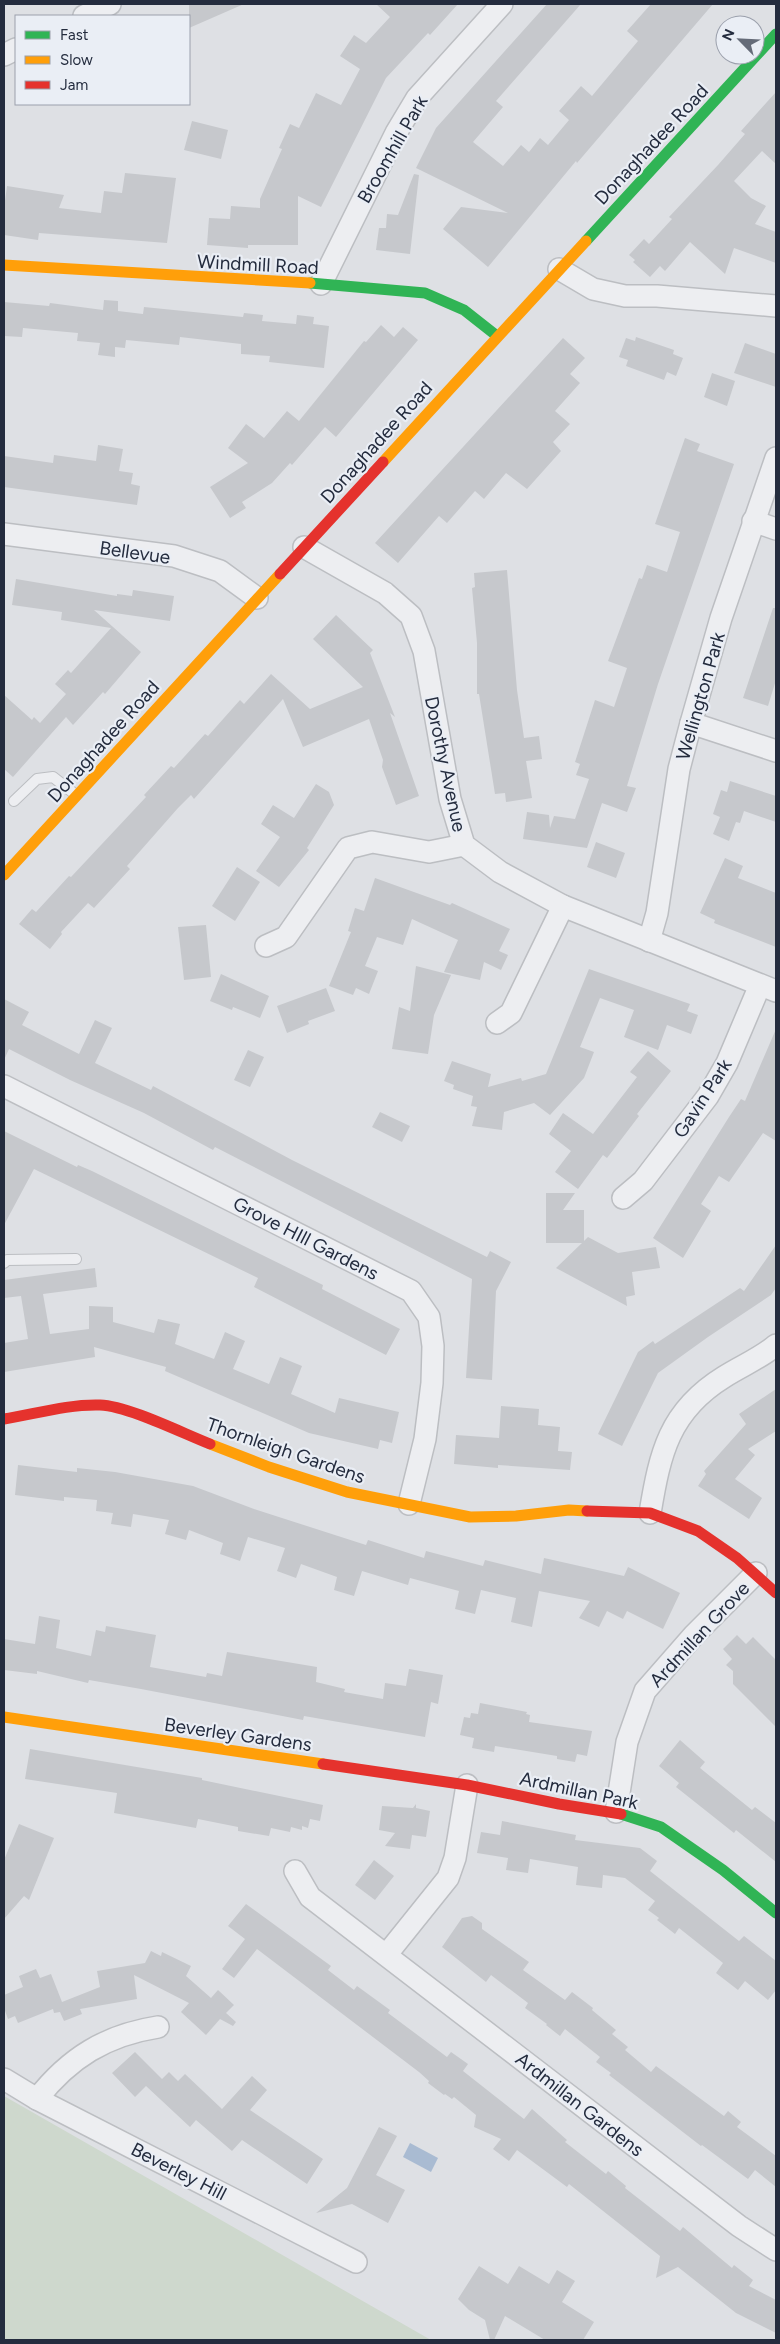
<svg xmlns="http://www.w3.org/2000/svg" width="780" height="2344" viewBox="0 0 780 2344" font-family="Figtree,sans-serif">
<rect width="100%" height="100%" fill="#dee0e4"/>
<path fill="#ced8cd" d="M4 2096 431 2340H4Z"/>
<path fill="#a9bbd2" d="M410 2143 438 2158 431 2172 403 2157Z"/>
<g fill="#c6c8cc">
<path d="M189 4H244L189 28Z"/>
<path d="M376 4H458L430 35 428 33 386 78 321 207 298 196V245H248V248L207 245 209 218 230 219 231 206 260 208V199L282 149 279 148 290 124 299 128 316 93 341 105 360 69 340 56 354 35 366 43 390 17Z"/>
<path d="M547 4H581L496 101 503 107 473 142 503 166 521 145 529 152 540 138 548 145 569 120 559 111 581 86 592 96 638 41 627 31 651 4H713L577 163 576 161 488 267 443 229 461 207 508 213 416 168 436 128Z"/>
<path d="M776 92V164L762 151 734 181 751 198 766 206 755 224 776 232V263L734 248 725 274 690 242 665 271 660 266 650 277 633 262 635 260 629 255 644 239 649 244 672 219 669 217 718 165 745 134 741 131Z"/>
<path d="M192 121 228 130 221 159 184 150Z"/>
<path d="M125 173 176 178 167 243 39 233 38 240 4 235V208L7 186 64 195 59 208 101 213 104 191 122 193Z"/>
<path d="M414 174 419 175 410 254 376 250 379 228H386L387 214 398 215Z"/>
<path d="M104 300 118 301V311L143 314 144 307 243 317 244 313 263 315 262 321 296 324 297 315 314 317 313 324 329 326 324 368 269 362 270 356 241 354V344L180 337 179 345 126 340 125 348 115 347V357L98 355 100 343 77 341 78 333 23 328 22 337 4 336V302L49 306 50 303 103 310Z"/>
<path d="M381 325 394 337 403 327 418 340 336 437 325 427 292 465 290 463 272 483 242 502 246 508 230 518 210 487 248 463 228 448 246 424 264 438 287 411 299 421 364 341 366 342Z"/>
<path d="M636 337 674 350 673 354 683 358 676 376 667 372 664 380 626 366 628 360 619 357 626 338 635 341Z"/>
<path d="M563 338 585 358 570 374 580 383 555 411 570 424 553 442 561 451 527 489 506 473 484 499 475 491 447 523 439 516 398 563 375 543Z"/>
<path d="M745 343 776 354V387L734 373Z"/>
<path d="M712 373 735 381 727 406 704 397Z"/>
<path d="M685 438 700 444 697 451 734 464 658 684 627 786 636 788 627 812 602 803 587 848 523 839 527 812 549 815 550 828 554 816 575 819 589 779 576 775 580 764 575 762 595 700 614 707 627 668 608 661 639 578 642 579 647 565 667 572 680 532 655 524Z"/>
<path d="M98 445 123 449 119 471 133 473 131 484 140 486 137 505 4 487V456L53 463 54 455 96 461Z"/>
<path d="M507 570 517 690 524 738 539 736 542 759 526 761 532 798 506 802 505 793 495 794 479 694H477V643L472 588 475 587 474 573Z"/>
<path d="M16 579 117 596V594L132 596 133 590 174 596 170 621 94 610 141 652 105 694 103 692 73 725 66 717 13 777 4 769V695L32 720 34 717 40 723 66 694 55 684 68 670 71 673 111 628 61 620 62 612 12 605Z"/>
<path d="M773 608H776V680L768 706 743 698Z"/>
<path d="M336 615 373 650 370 653 395 717 390 713 419 796 396 805 382 767 383 760 369 719 303 747 283 699 194 799 191 795 178 808 127 866 130 869 94 908 88 903 61 932 62 934 50 949 19 924 32 909 36 912 69 876 71 877 146 797 144 795 171 766 174 768 205 734 208 736 240 700 244 704 271 674 310 709 363 687 313 639Z"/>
<path d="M730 781 776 796V822L744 811 740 823 736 822 729 841 713 834 720 817 713 814 721 790 727 792Z"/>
<path d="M316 784 329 792 334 805 307 848 309 850 279 887 256 871 280 837 261 824 273 805 294 818Z"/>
<path d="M596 842 625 853 616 878 587 867Z"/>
<path d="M725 858 743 866 738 878 776 893V947L714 923 715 920 700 913Z"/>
<path d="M237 867 260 882 235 921 212 906Z"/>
<path d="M375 878 450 905 452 903 510 929 499 951 508 955 501 970 484 962 480 980 444 972 458 940 412 919 403 945 377 937 365 966 378 971 369 994 356 988 353 995 329 986 351 932 348 931 355 908 364 911Z"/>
<path d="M206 925 211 977 184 980 178 927Z"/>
<path d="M416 966 451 975 434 1015 428 1054 392 1049 399 1007 410 1011Z"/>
<path d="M589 969 690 1004 687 1011 698 1015 691 1034 667 1025 658 1050 624 1037 634 1010 600 998 580 1047 594 1052 584 1078 550 1115 534 1103 504 1112 502 1130 472 1126 477 1107 471 1106 473 1096 453 1089 454 1085 444 1081 452 1061 491 1074 488 1087 521 1078 522 1081 546 1074Z"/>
<path d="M221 974 269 996 260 1018 233 1007 232 1010 210 1001Z"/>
<path d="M326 988 335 1011 308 1021 309 1024 287 1033 277 1006Z"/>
<path d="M4 999 29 1012 22 1025 79 1054 95 1020 112 1028 95 1063 151 1090 153 1086 292 1160 487 1257 490 1251 511 1262 496 1291 492 1380 466 1378 472 1279 215 1147 213 1150 144 1113 70 1080 9 1049 4 1060Z"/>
<path d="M776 1029V1141L763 1133 729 1182 719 1176 701 1204 711 1211 683 1258 653 1238 729 1117 741 1099 745 1101Z"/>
<path d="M248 1050 264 1057 250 1087 234 1080Z"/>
<path d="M648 1051 671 1071 637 1114 639 1116 607 1158 603 1155 578 1189 555 1172 571 1151 549 1134 563 1113 593 1134 637 1077 630 1072Z"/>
<path d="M380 1112 410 1126 402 1142 372 1127Z"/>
<path d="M4 1131 77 1167 78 1165 92 1171 323 1285 322 1289 400 1329 386 1355 254 1287 258 1278 34 1169 4 1225Z"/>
<path d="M546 1193H575L563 1210H584V1241L588 1237 618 1253 656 1247 660 1268 632 1272 635 1295 626 1297 627 1306 556 1268 582 1243H546Z"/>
<path d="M776 1245V1288L771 1295 708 1337 658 1373 622 1446 598 1434 638 1352 653 1341 655 1344 740 1288 744 1291Z"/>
<path d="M95 1268 97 1287 43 1294 50 1334 89 1329V1306L113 1307V1322L154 1333 158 1319 180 1324 175 1344 214 1359 225 1332 245 1341 233 1369 269 1384 280 1357 302 1366 291 1394 335 1413 339 1398 399 1412 392 1443 380 1440 378 1449 309 1433 165 1371 166 1367 94 1347 95 1357 4 1372V1343L28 1339 21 1296 4 1298V1280Z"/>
<path d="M776 1389V1431L748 1449 755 1455 735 1479 762 1498 749 1519 698 1486 706 1474 704 1471 746 1424 739 1414Z"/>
<path d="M501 1406 539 1409 538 1425 560 1427 558 1451 572 1452 570 1470 498 1465V1468L454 1464 456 1435 499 1438Z"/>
<path d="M18 1465 77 1472V1468L115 1472 193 1486 254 1509 366 1545 368 1540 424 1558 426 1551 483 1566 485 1560 541 1574 544 1558 624 1576 628 1567 680 1593 663 1629 627 1611 623 1619 607 1611 599 1627 579 1618 590 1601 539 1591 532 1627 511 1622 516 1598 481 1590 475 1614 455 1609 459 1591 410 1578 408 1585 362 1571 354 1596 334 1590 337 1577 301 1564 296 1578 277 1571 285 1548 248 1537 240 1561 220 1554 223 1543 189 1530 186 1540 165 1534 169 1520 133 1514 131 1527 111 1524 113 1513 96 1511 97 1500 64 1497V1501L15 1495Z"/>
<path d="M39 1616 60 1620 56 1648 91 1656 96 1630 105 1632 106 1626 156 1635 150 1667 206 1677 207 1673 222 1676 227 1652 317 1667 316 1682 345 1689 344 1692 383 1699 385 1683 406 1686 409 1669 443 1675 438 1704 431 1702 425 1737 304 1716 303 1720 141 1689 89 1680 88 1683 37 1671V1674L4 1670V1639L35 1644Z"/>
<path d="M737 1635 746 1644 753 1637 776 1660V1727L733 1684V1671L726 1665 732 1659 723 1649Z"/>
<path d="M480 1703 527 1712 526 1714 530 1715 529 1722 592 1731 587 1756 577 1754 575 1762 557 1759V1756L495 1746 494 1752 472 1748 474 1738 460 1735 464 1717 470 1718 471 1713 478 1714Z"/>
<path d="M680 1740 705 1762 700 1768 752 1810 755 1807 776 1823V1862L736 1830 734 1833 676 1787 679 1783 659 1766Z"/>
<path d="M30 1749 202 1778V1780L323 1805 320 1821 310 1819 308 1828 302 1826V1830L291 1827 290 1832 271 1828 269 1836 238 1831V1827L198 1819 196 1828 114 1813 117 1793 25 1779Z"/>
<path d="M416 1804V1808L430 1811 426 1837 412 1835 410 1849 385 1846 395 1833 379 1830 382 1806 413 1808Z"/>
<path d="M502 1821 576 1835 575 1840 640 1848 657 1861 650 1871 739 1941 744 1936 776 1961V1990L768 2000 745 1981 738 1990 716 1973 723 1963 679 1928 675 1934 657 1920 659 1918 648 1910 655 1901 625 1878 603 1875 602 1888 576 1885 578 1867 530 1859 528 1873 506 1870 508 1858 477 1853 481 1832 500 1835Z"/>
<path d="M19 1824 54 1838 29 1900 24 1896 4 1919V1860Z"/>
<path d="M374 1860 394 1876 375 1900 355 1885Z"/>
<path d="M246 1904 331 1966 328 1970 354 1990 357 1986 390 2010 388 2013 447 2057 451 2052 468 2064 463 2071 524 2119 532 2109 567 2140 565 2142 606 2174 608 2171 626 2186 625 2188 680 2231 683 2227 732 2268 734 2265 753 2280 749 2286 776 2300V2333L736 2313 678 2267 656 2278 660 2256 569 2184 567 2187 517 2150 509 2161 493 2149 501 2139 474 2127 476 2115 454 2097 452 2099 445 2094 444 2095 428 2083 429 2081 419 2072 257 1949 234 1978 222 1969 245 1939 228 1926Z"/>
<path d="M472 1916 482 1923V1929L529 1962 523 1970 565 2000 572 1992 593 2008 592 2010 616 2030 612 2034 628 2047 625 2050 651 2072 656 2066 724 2116 728 2111 741 2122 737 2127 776 2156V2187L755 2170 748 2179 702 2145 701 2146 609 2075 611 2073 596 2062 600 2057 565 2029 560 2036 546 2025 547 2024 525 2008 528 2003 491 1975 486 1982 442 1947 462 1918Z"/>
<path d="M151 1951 161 1956 162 1952 191 1966 186 1976 211 1998 218 1990 234 2005 226 2013 236 2022 233 2026 220 2019 206 2035 181 2012 189 2003 134 1975 137 1999 80 2009 82 2014 64 2021 60 2012 54 2013 53 2009 18 2023 15 2016 8 2019 4 2008V1995L23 1987 19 1976 36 1969 40 1978 51 1974 62 2002 100 1987 97 1971 145 1963Z"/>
<path d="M135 2052 162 2079 169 2072 178 2081 185 2074 222 2109 252 2076 267 2090 250 2110 323 2159 307 2184 242 2140 232 2151 196 2120 190 2127 146 2086 135 2097 112 2073Z"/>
<path d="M379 2127 397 2136 376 2175 405 2190 388 2223 352 2204 316 2213 347 2188Z"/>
<path d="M479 2266 508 2284 519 2266 549 2284 557 2270 575 2281 562 2302 594 2322 583 2340H545L505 2316 494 2340H490L485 2320 469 2310 458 2299Z"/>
</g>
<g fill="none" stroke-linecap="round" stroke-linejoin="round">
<g stroke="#bcbec2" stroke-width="12">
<g id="lane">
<path d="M14 801 37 779 53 777 76 795"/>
<path d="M4 1263 7 1260 76 1259"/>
</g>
</g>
<g stroke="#bcbec2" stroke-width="24">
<g id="street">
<path d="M84 16 110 4"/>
<path d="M4 55 16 49"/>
<path d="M559 269 593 289 625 296H657L776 306"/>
<path d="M321 284 396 133 417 98 502 4"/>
<path d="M753 521 776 529"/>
<path d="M4 534 174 556 220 571 257 598"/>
<path d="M304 547 385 593 411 616 424 651 450 799 464 845 500 872 563 906 776 991"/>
<path d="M691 723 776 751"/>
<path d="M649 941 657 913 679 769 691 723 721 618 776 458"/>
<path d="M266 946 286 937 348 848 372 842 429 852 464 845"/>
<path d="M497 1023 511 1013 563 906"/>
<path d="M4 1086 411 1291 429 1317 433 1346 432 1383 425 1439 409 1504"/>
<path d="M623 1198 643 1181 708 1096 727 1063 760 985"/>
<path d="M650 1513C660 1453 669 1411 724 1377 741 1366 761 1358 776 1345"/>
<path d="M616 1812 627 1742 645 1691 694 1635 756 1573"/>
<path d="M295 1871 310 1897 739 2226 776 2250"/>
<path d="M387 1954 448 1878 455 1858 467 1785"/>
<path d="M4 2079 37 2099 356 2262"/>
<path d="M37 2099C69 2058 106 2035 158 2027"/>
</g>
</g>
<use href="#lane" stroke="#edeef1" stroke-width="10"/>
<use href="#street" stroke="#edeef1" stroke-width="21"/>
<g stroke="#30b455" stroke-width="11">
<path d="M586 241 776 34"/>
<path d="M310 283 425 293 464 310 497 336"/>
<path d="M621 1814 661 1827 723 1870 776 1913"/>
</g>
<g stroke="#ff9f0a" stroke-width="11">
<path d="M4 265 310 283"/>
<path d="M383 462 586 241"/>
<path d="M4 875 280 574"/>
<path d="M210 1444 269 1467 347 1492 470 1517 516 1516 569 1510 587 1511"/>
<path d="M4 1717 323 1764"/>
</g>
<g stroke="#e5322d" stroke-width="11">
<path d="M280 574 383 462"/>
<path d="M4 1419C35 1414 68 1404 100 1405 128 1406 182 1433 210 1444"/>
<path d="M587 1511 650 1513 698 1531 737 1558 776 1593"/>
<path d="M323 1764 467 1785 559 1804 621 1814"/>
</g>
</g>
<g text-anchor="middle" stroke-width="4.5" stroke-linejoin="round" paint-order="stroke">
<g font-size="19" fill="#242c3e" stroke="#eaeef5">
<text transform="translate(651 144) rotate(-47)" y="7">Donaghadee Road</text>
<text transform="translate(392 149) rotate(-60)" y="7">Broomhill Park</text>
<text transform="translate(258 264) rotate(3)" y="7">Windmill Road</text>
<text transform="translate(376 442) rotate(-48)" y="7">Donaghadee Road</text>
<text transform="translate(135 552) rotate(8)" y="7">Bellevue</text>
<text transform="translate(700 696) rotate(-74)" y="7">Wellington Park</text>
<text transform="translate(103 741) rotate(-48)" y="7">Donaghadee Road</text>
<text transform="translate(446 764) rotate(78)" y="7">Dorothy Avenue</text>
<text transform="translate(702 1098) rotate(-57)" y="7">Gavin Park</text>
<text transform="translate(306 1238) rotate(27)" y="7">Grove HIll Gardens</text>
<text transform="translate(286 1450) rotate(19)" y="7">Thornleigh Gardens</text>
<text transform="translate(699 1634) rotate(-47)" y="7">Ardmillan Grove</text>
<text transform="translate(238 1734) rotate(8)" y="7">Beverley Gardens</text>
<text transform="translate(579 1790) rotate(12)" y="7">Ardmillan Park</text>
<text transform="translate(580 2104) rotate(38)" y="7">Ardmillan Gardens</text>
<text transform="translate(179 2171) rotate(27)" y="7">Beverley Hill</text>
</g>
</g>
<rect width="780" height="2344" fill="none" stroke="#242c3e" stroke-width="10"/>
<rect x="15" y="15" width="175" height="90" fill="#eaeef5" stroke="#9ba0ac"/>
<rect x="25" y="31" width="25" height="8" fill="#30b455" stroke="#9ba0ac"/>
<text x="60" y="40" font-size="15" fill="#242c3e">Fast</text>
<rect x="25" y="56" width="25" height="8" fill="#ff9f0a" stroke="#9ba0ac"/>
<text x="60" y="65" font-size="15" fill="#242c3e">Slow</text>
<rect x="25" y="81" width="25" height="8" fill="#e5322d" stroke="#9ba0ac"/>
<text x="60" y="90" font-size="15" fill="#242c3e">Jam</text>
<g transform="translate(740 40) rotate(294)"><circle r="24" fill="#eaeef5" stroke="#9ba0ac"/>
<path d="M0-4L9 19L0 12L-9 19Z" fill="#656b78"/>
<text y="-8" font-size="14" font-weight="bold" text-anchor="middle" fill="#242c3e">N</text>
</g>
</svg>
